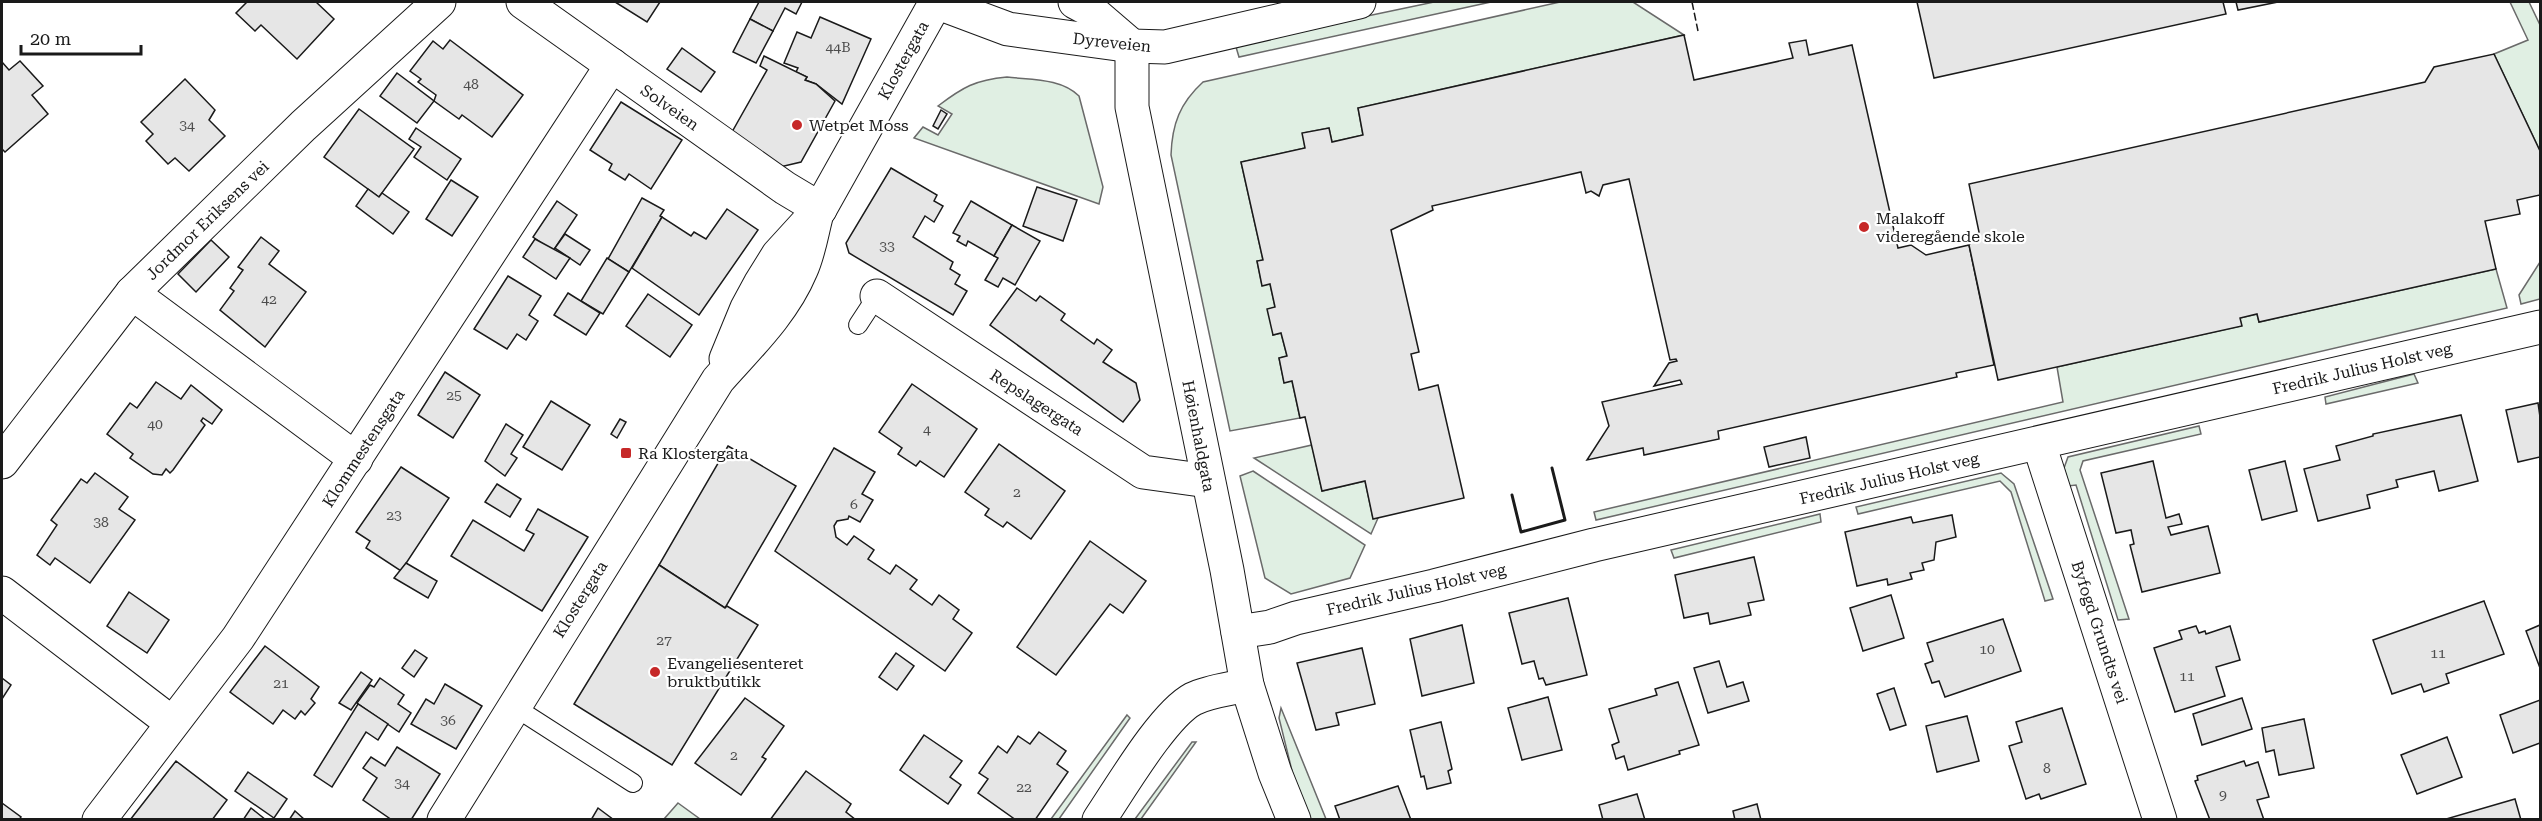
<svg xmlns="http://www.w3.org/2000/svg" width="2542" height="821" viewBox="0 0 2542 821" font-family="'Roboto Serif',serif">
<rect width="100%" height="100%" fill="#fff"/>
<g fill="#e0efe3" stroke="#6a6a6a" stroke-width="1.5">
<path d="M1434 2H1491L1239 57 1236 47 1272 36Z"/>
<path d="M1560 2H1633L1684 35 1358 108 1363 135 1332 142 1329 128 1303 133 1305 148 1241 162 1263 260 1257 261 1262 285 1270 284 1275 307 1273 335 1281 333 1287 356 1279 358 1284 382 1292 381 1300 418 1230 431 1171 155C1172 124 1180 103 1203 82Z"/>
<path d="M2510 2H2529L2540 25V151L2494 54 2528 40Z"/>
<path d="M1007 77C1031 80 1061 78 1079 96L1103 187 1099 204 914 138 923 127 938 135 952 114 938 106C963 87 975 80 1007 77Z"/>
<path d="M2540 262V299L2521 304 2519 295Z"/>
<path d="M2496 269 2507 308 1596 520 1594 512 2063 402 2057 367 2241 326 2240 318 2257 314 2259 322Z"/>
<path d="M2414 374 2418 383 2326 404 2325 397Z"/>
<path d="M2199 426 2201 434 2083 461 2080 470 2129 619 2118 620 2076 485 2068 486 2064 468 2068 457Z"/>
<path d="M1312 445 1322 491 1365 481 1373 518H1378L1371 534 1254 458Z"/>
<path d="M1253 471 1365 545 1350 578 1291 594 1265 578 1240 476Z"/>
<path d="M2001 473 2014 484 2053 599 2045 601 2011 492 2000 481 1858 514 1856 507Z"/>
<path d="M1820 514 1821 522 1674 558 1671 550Z"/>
<path d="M1281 708 1326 819H1310L1296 787 1279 718Z"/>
<path d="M1127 715 1130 718 1059 819H1051Z"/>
<path d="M1192 742H1196L1141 819H1135Z"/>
<path d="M678 803 700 819H664Z"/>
</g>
<g fill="#e6e6e6" stroke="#1a1a1a" stroke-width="1.5">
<path d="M247 2H316L334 19 297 59 261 25 255 31 236 13Z"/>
<path d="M615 2H660L647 22Z"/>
<path d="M759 2H802L796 14 785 8 773 31 750 19Z"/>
<path d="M1917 2H2223L2226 14 1934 78Z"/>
<path d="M2236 2H2278L2238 10Z"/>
<path d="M820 17 871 39 842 104 816 84 805 80 807 77 796 72 798 68 784 63 797 32 811 38Z"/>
<path d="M750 19 773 31 756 63 733 52Z"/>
<path d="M1684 35 1694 80 1793 58 1789 43 1806 40 1809 55 1852 45 1898 248 1911 245 1926 255 1969 245 1994 365 1956 373 1957 377 1718 431 1719 439 1644 455 1643 448 1587 460 1609 426 1602 402 1682 384 1680 380 1654 386 1669 363 1677 361 1676 359 1670 360 1629 179 1603 185 1599 196 1591 191 1586 193 1581 172 1432 206 1433 210 1391 230 1419 352 1411 354 1419 390 1438 385 1464 498 1373 519 1365 481 1322 491 1305 417 1300 418 1292 381 1284 383 1279 358 1287 356 1281 333 1273 335 1267 309 1275 307 1270 284 1262 286 1257 261 1263 260 1241 162 1305 148 1302 133 1329 128 1332 142 1363 135 1358 108Z"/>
<path d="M450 40 523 95 492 137 462 115 459 119 434 101 436 95 418 82 421 79 410 71 433 41 443 49Z"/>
<path d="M682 48 715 72 701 92 667 69Z"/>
<path d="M2494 54 2540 151V195L2517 200 2520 214 2485 221 2496 269 2259 322 2257 314 2240 318 2242 326 1998 380 1969 245 1979 232 1969 184 2425 82 2434 67Z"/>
<path d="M764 56 807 77 805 80 816 84 835 101 801 162 780 167 732 132 767 70 760 66Z"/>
<path d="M20 61 43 86 32 95 48 114 5 152 2 149V62L9 70Z"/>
<path d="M397 73 434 101 417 123 380 96Z"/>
<path d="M185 79 215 110 209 120 225 136 189 171 175 158 168 164 146 141 153 134 141 122Z"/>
<path d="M621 102 682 140 651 189 629 174 625 180 609 170 612 164 590 150Z"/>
<path d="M359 109 414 149 379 197 324 157Z"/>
<path d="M941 110 947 114 938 129 933 126Z"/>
<path d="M416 128 461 159 447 180 414 157 421 147 409 139Z"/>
<path d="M891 168 937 195 934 201 943 206 934 222 925 216 913 237 953 262 950 269 960 275 955 284 967 291 953 315 849 253 846 243Z"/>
<path d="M451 180 478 197 452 236 426 219Z"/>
<path d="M1037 187 1077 200 1063 241 1023 226Z"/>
<path d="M368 189 379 197 382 193 409 212 393 234 356 206Z"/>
<path d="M642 198 664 210 660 216 662 217 629 272 608 259Z"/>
<path d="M557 201 577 215 553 251 533 237Z"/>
<path d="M971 201 1012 225 994 256 968 241 966 246 957 241 960 236 953 233Z"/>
<path d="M727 209 758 230 699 315 632 268 662 217 691 236 694 232 706 239Z"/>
<path d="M1012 225 1040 241 1015 285 1003 278 998 287 985 280 998 258 994 256Z"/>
<path d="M565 234 590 250 580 265 555 248Z"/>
<path d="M261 237 279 251 269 264 306 292 265 347 220 310 234 291 230 288 243 270 238 267Z"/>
<path d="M535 239 570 258 556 279 523 257Z"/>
<path d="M211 240 229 257 196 292 178 274Z"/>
<path d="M607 258 629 272 603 314 581 301Z"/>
<path d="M508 276 541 296 529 315 538 321 526 340 517 334 507 349 474 329Z"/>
<path d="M1017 288 1036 301 1040 296 1065 314 1061 320 1094 344 1097 339 1112 350 1103 362 1136 383 1140 400 1123 422 990 325Z"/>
<path d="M568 293 600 313 586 335 554 315Z"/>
<path d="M648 294 692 325 670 357 626 326Z"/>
<path d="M445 372 480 395 453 438 418 415Z"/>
<path d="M156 382 181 399 191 385 222 410 212 424 203 418 201 421 205 425 173 470 170 473 166 469 162 475 153 474 130 458 133 454 107 434 130 403 137 408Z"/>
<path d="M912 384 977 429 944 477 920 461 916 466 898 454 902 448 879 432Z"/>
<path d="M551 401 590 425 562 470 523 447Z"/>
<path d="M2538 403 2540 417V457L2518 462 2506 410Z"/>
<path d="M2461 415 2478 481 2439 491 2434 471 2396 480 2398 487 2367 495 2370 508 2318 521 2304 469 2340 460 2336 446 2373 436V434Z"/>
<path d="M620 419 626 422 617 438 611 434Z"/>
<path d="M506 424 523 435 511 454 517 458 505 476 485 461Z"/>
<path d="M1806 437 1810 458 1769 467 1764 447Z"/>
<path d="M999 444 1065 491 1031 539 1007 522 1003 527 985 515 989 509 965 492Z"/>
<path d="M728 446 796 486 725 608 659 565Z"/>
<path d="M834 448 875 472 862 494 873 500 860 522 849 516 848 519 837 521 834 526 836 537 847 545 854 536 874 550 868 559 890 574 896 565 917 580 910 589 932 605 939 595 959 610 953 619 972 633 945 671 775 551Z"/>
<path d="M2153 461 2166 518 2179 514 2182 524 2168 527 2171 535 2208 526 2220 573 2142 592 2130 545 2134 544 2131 530 2116 533 2101 473Z"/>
<path d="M2285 461 2297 511 2262 520 2249 470Z"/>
<path d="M401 467 449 498 401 571 366 548 370 541 356 532Z"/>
<path d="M95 473 128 497 119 509 135 520 90 583 55 558 50 565 37 555 57 525 51 520 81 479 87 483Z"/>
<path d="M497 484 521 499 510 517 485 502Z"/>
<path d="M538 509 588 537 542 611 451 556 473 520 524 551 534 534 526 530Z"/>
<path d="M1952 515 1956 537 1936 542 1934 560 1922 563 1924 570 1910 573 1912 579 1888 585 1887 579 1857 586 1845 532 1911 517 1913 523Z"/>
<path d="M1090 541 1146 581 1123 613 1110 604 1056 675 1017 647Z"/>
<path d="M1754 557 1764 600 1748 603 1751 615 1710 624 1708 613 1684 618 1675 575Z"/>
<path d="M406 563 437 581 428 598 394 578Z"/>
<path d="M659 565 725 608 727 606 758 625 672 765 574 704Z"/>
<path d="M129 592 169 620 147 653 107 626Z"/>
<path d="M1891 595 1904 638 1863 651 1850 608Z"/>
<path d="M1568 598 1587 675 1546 685 1543 678 1539 679 1534 661 1522 664 1509 613Z"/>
<path d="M2484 601 2504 654 2446 674 2449 683 2424 692 2421 684 2392 694 2373 640Z"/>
<path d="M2003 619 2021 671 1945 697 1939 681 1932 683 1925 664 1933 661 1927 643Z"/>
<path d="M1462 625 1474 683 1422 696 1410 639Z"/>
<path d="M2540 625V668L2526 631Z"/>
<path d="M2196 626 2199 633 2205 631 2206 634 2230 626 2240 660 2216 667 2225 696 2175 712 2154 648 2182 639 2179 631Z"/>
<path d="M265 646 319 687 311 699 315 703 305 715 301 711 295 719 283 710 273 724 230 692Z"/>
<path d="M1362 648 1375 704 1336 713 1339 725 1316 730 1297 663Z"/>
<path d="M415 650 427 658 414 677 402 668Z"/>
<path d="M896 653 914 666 897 690 879 677Z"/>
<path d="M1719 661 1727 687 1743 682 1749 701 1708 713 1694 668Z"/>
<path d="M361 672 372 680 351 710 339 703Z"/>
<path d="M2 678 11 685 2 699Z"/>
<path d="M380 678 404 695 398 704 411 713 399 732 357 703 370 685 374 687Z"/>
<path d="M1678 682 1699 745 1679 751 1680 754 1628 770 1624 756 1616 759 1612 745 1619 742 1609 709 1657 695 1655 689Z"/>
<path d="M445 684 482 706 456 749 411 724 426 699 434 704Z"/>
<path d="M1894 688 1906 725 1890 730 1877 694Z"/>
<path d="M1548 697 1562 750 1522 760 1508 708Z"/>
<path d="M745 698 784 726 762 757 766 759 741 795 695 763Z"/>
<path d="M2242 698 2252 729 2202 745 2193 714Z"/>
<path d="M2540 700V743L2513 753 2500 715Z"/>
<path d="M358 704 388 724 378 740 366 732 332 787 314 775Z"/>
<path d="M2062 708 2086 784 2041 799 2039 794 2026 799 2009 746 2022 742 2016 722Z"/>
<path d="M1967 716 1979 761 1937 772 1926 726Z"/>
<path d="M2304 719 2314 768 2279 775 2274 750 2266 752 2262 728Z"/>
<path d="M1441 722 1452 769 1448 771 1451 783 1427 789 1424 776 1421 777 1410 730Z"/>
<path d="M1039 732 1066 751 1057 764 1068 772 1035 820H1016L978 793 988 779 979 773 998 746 1007 753 1018 736 1030 744Z"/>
<path d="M924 735 962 761 950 777 961 785 948 804 900 770Z"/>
<path d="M2447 737 2462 777 2417 794 2401 755Z"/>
<path d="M397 747 440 774 411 820H392L363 800 377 778 363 768 371 757 385 766Z"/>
<path d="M176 761 227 800 212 820H130Z"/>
<path d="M2244 761 2246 766 2258 762 2269 797 2257 800 2264 820H2210L2195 781 2198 780 2197 776Z"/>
<path d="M806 771 851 804 846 812 856 820H770Z"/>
<path d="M248 772 287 799 274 818 235 791Z"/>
<path d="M1398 786 1411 820H1340L1335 806Z"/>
<path d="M1637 794 1645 820H1603L1599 805Z"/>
<path d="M2515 799 2521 820H2446V819Z"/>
<path d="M2 803 21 817 19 820H2Z"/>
<path d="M1757 804 1761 820H1735L1733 811Z"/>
<path d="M251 808 266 820H243Z"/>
<path d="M598 808 614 820H591Z"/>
<path d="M295 811 305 820H289Z"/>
</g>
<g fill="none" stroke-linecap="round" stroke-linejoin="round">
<g stroke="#1a1a1a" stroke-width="20">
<g id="service">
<path d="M858 325 877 296"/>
<path d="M513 706 633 783"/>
</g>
</g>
<g stroke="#1a1a1a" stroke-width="35">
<g id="minor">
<path d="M523 2 785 188 820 209"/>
<path d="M132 293 356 459"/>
<path d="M877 296 1143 472 1208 481"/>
<path d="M2039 444 2160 820"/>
<path d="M2 462 132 293 303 126 439 2"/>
<path d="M2 593 172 723"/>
<path d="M1238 632 1270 627 1296 618 1434 586 1594 545 2540 327"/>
<path d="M99 820 238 638 612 65"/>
<path d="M1099 820C1120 789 1163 715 1193 699 1209 691 1230 689 1247 685"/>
</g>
</g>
<g stroke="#1a1a1a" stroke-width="35">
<g id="tertiary">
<path d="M936 2 1008 29 1132 46 1165 47 1359 2"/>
<path d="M1075 2 1090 10 1132 46"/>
<path d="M1132 46V107L1227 570 1247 685 1275 773 1294 820"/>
</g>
</g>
<g stroke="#1a1a1a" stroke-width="35">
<g id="primary">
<path d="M726 359 747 308 760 284 778 255 820 209 936 2"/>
<path d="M444 820 718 380C748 346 783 313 801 270 809 253 812 231 817 213"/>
</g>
</g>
<use href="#service" stroke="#fff" stroke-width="18"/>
<use href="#minor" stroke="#fff" stroke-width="33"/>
<use href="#tertiary" stroke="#fff" stroke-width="33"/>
<use href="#primary" stroke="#fff" stroke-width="33"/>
<path stroke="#1a1a1a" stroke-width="1.5" stroke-dasharray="8 3" stroke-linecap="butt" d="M1692 2 1698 31"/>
<path stroke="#1a1a1a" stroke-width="3" d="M1512 495 1521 532 1565 520 1552 468"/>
</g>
<g fill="#c62828" stroke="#fff" stroke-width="2">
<circle cx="797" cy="125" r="6"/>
<circle cx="1864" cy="227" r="6"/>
<rect x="620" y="447" width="12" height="12" rx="3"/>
<circle cx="655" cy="672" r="6"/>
</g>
<g text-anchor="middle" stroke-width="4.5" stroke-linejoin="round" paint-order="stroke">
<g font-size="14" fill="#4d4d4d">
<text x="838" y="52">44B</text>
<text x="471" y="89">48</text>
<text x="187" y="130">34</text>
<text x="887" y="251">33</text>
<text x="269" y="304">42</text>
<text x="454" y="400">25</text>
<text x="155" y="429">40</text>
<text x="927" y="434">4</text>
<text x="1017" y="497">2</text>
<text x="854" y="509">6</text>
<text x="394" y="520">23</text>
<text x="101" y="527">38</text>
<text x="664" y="645">27</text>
<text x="1987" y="654">10</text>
<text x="2438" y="658">11</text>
<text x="2187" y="681">11</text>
<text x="281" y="688">21</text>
<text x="448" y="725">36</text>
<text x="734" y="760">2</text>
<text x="2047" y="773">8</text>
<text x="402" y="788">34</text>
<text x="1024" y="792">22</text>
<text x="2223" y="800">9</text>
</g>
<g font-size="16" fill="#1a1a1a" stroke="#fff">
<text transform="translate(1112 42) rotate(6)" y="6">Dyreveien</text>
<text transform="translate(903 60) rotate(-61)" y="6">Klostergata</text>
<text transform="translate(670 107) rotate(35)" y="6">Solveien</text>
<text transform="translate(207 220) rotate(-44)" y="6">Jordmor Eriksens vei</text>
<text transform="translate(2362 368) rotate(-13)" y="6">Fredrik Julius Holst veg</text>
<text transform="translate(1037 402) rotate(33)" y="6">Repslagergata</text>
<text transform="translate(1199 436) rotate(79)" y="6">Høienhaldgata</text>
<text transform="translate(363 448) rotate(-57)" y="6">Klommestensgata</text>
<text transform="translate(1889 478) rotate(-13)" y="6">Fredrik Julius Holst veg</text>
<text transform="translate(1416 589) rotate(-13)" y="6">Fredrik Julius Holst veg</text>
<text transform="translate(580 599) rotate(-58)" y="6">Klostergata</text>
<text transform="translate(2100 632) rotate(72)" y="6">Byfogd Grundts vei</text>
</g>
<g font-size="16" fill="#1a1a1a" stroke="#fff" text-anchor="start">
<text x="809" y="131">Wetpet Moss</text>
<text x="1876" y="224">Malakoff<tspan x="1876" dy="18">videregående skole</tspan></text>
<text x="638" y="459">Ra Klostergata</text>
<text x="667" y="669">Evangeliesenteret<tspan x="667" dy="18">bruktbutikk</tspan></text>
</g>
</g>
<rect width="2542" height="821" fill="none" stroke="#1a1a1a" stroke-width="6"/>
<path d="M21 45v9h120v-9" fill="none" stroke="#1a1a1a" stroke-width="3"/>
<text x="30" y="45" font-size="18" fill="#1a1a1a" stroke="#ffffff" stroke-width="4.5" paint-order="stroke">20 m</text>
</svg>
